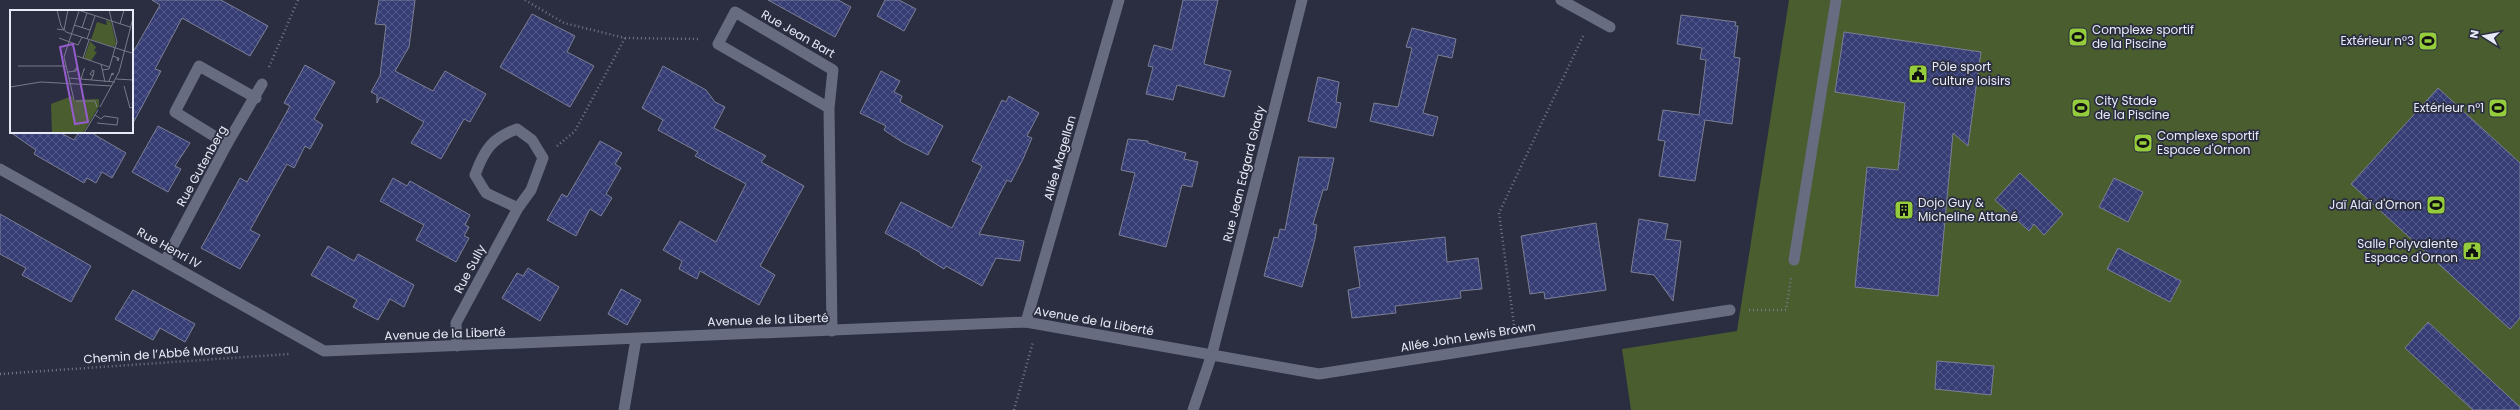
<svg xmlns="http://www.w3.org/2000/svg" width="2520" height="410" viewBox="0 0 2520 410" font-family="Poppins,sans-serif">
<defs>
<pattern id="building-cross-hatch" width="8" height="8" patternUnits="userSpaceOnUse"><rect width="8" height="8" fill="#363d74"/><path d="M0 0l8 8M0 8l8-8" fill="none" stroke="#535989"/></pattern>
</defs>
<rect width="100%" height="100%" fill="#2b2e40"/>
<path fill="#495d2e" d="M1789 0H2520V410H1631L1622 349 1737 331Z"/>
<g fill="url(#building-cross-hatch)" stroke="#7b7f95">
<path d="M152 0H221L268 26 250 56 182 18 155 69 161 71 132 125V54L160 5Z"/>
<path d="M379 0H415L409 47 395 71 433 91 445 71 486 94 470 122 464 119 441 159 411 143 424 122 380 97 377 103V95L371 92 380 76 386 25 375 24Z"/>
<path d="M768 0H838L851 7 835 37Z"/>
<path d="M885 0H899L916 9 904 31 877 16Z"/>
<path d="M1183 0H1218L1204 64 1231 71 1224 97 1177 85 1173 100 1146 94 1153 67 1148 66 1154 45 1172 50Z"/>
<path d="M532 14 575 36 567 52 594 66 570 107 500 67Z"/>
<path d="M1681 15 1736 22 1735 26H1738L1734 57 1740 58 1732 124 1705 120 1695 181 1659 176 1665 141 1658 140 1663 110 1699 115 1706 60 1700 59 1702 48 1677 44Z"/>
<path d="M1412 28 1456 39 1452 58 1438 55 1423 113 1438 117 1433 136 1370 121 1374 103 1398 107 1412 48 1406 47Z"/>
<path d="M1844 32 1981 52 1968 146 1953 133 1938 296 1855 287 1867 167 1898 170 1905 103 1835 92Z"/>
<path d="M305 65 335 82 314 119 323 125 310 149 305 146 294 168 287 164 250 230 260 235 240 269 201 248 240 178 247 182 284 117 290 106 284 103Z"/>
<path d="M663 66 706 90 715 102 725 107 714 128 766 156 761 162 804 186 760 266 775 275 759 305 700 271 697 279 679 269 682 261 663 250 680 221 716 242 746 184 695 156 698 152 658 130 663 120 642 108Z"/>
<path d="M881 71 900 81 894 92 902 96 900 102 943 126 928 155 902 142 884 130 886 126 860 113Z"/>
<path d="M1318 77 1339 82 1336 102 1341 103 1336 128 1308 121Z"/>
<path d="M2438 88 2520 163V318L2510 329 2351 184Z"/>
<path d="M1009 96 1039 113 1027 136 1032 138 1023 159 1011 182 1007 180 979 234 1024 241 1020 261 996 258 982 286 946 266 944 269 920 254 921 253 885 233 901 202 952 228 982 166 972 161 1002 100 1006 102Z"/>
<path d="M158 126 190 143 175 166 181 169 168 192 132 172Z"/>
<path d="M10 132H59L74 140 79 132H90L126 153 112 178 102 172 96 183 87 178 84 183 34 154 36 150Z"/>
<path d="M1128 139 1148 141V143L1186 153 1184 159 1198 162 1192 187 1182 185 1166 247 1119 235 1135 173 1121 170Z"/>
<path d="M600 141 622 153 615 164 621 168 606 194 612 198 601 216 590 209 576 236 547 220 562 194 567 197Z"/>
<path d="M1299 157 1334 158 1327 190H1323L1313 224 1317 225 1315 239 1302 287 1264 276 1274 237 1278 238 1280 229 1285 230Z"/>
<path d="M2020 173 2063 214 2044 235 2034 224 2029 231 1995 200Z"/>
<path d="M393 178 407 186 410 181 470 215 465 225 469 227 464 236 469 238 456 262 416 240 424 225 380 201Z"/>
<path d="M2114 178 2143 192 2128 222 2099 207Z"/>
<path d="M0 214 91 266 71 302 22 275 26 268 0 254Z"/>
<path d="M1639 219 1668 224 1665 239 1681 241 1673 301 1654 275 1631 272Z"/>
<path d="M1596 223 1606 290 1545 299 1544 292 1530 294 1521 236Z"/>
<path d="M1445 237 1447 262 1478 258 1482 289 1460 291 1461 298 1395 306 1396 313 1352 318 1348 290 1360 287 1354 247Z"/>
<path d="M328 246 354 261 358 254 414 285 404 307 390 299 378 320 353 307 357 300 311 275Z"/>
<path d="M2118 248 2181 281 2170 302 2107 269Z"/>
<path d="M528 268 559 287 540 321 502 298 517 273 523 276Z"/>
<path d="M621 289 641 300 627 325 608 314Z"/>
<path d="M133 290 195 324 185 342 160 328 153 340 115 319Z"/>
<path d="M2428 322 2520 407V410H2473L2405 348Z"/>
<path d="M1937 361 1994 366 1991 395 1935 389Z"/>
</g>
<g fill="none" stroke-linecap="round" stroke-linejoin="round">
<g stroke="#757887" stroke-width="2.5" stroke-dasharray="1 3" stroke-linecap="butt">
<path d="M525 0 564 23 625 38 700 39"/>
<path d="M269 67 298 0"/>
<path d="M557 146 575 131 625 38"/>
<path d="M1749 310H1786L1791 278"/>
<path d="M1514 325 1499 213 1584 34"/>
<path d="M0 374 289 354"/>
<path d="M1014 410 1033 342"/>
</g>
<g stroke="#686c81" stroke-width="11">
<path d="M1794 260 1836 0"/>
<path d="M624 410 636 339"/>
</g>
<g stroke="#686c81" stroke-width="11">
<path d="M1561 0 1610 27"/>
<path d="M829 108 718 44 735 12 833 70 829 108 832 331"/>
<path d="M227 144 175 112 199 66 256 98"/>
<path d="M0 169 324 351 1026 322 1319 374 1730 310"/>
<path d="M165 261 227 144 262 84"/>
<path d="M1026 322 1119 0"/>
<path d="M457 346 456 323 518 208 531 190 543 158 532 140 517 129C492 138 484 150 475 175L486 193 518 208"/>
</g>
<path stroke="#686c81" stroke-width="11" d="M1193 410 1212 354 1302 0"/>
</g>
<defs>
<g id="stadium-square" transform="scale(1)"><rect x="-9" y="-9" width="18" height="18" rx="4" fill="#94cc3c" stroke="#2b2e40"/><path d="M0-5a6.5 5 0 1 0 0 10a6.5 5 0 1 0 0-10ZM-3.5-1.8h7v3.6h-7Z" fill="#111"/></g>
<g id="civic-square" transform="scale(1)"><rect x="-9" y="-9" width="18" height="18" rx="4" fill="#94cc3c" stroke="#2b2e40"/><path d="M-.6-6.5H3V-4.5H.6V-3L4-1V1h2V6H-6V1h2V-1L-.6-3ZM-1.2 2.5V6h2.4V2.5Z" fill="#111"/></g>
<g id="building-square" transform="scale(1)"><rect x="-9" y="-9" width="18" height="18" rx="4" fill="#94cc3c" stroke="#2b2e40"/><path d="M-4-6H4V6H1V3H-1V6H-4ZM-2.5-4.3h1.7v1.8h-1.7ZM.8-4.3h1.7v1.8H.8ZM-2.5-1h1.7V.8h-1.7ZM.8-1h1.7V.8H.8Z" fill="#111"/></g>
</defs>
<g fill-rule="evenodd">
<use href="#stadium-square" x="2078" y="37"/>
<use href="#stadium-square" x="2428" y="41"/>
<use href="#civic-square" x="1918" y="74"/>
<use href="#stadium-square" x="2081" y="108"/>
<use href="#stadium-square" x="2498" y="108"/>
<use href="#stadium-square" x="2143" y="143"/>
<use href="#stadium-square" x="2436" y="205"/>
<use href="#building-square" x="1904" y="210"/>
<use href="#civic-square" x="2472" y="251"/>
</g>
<g text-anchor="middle" stroke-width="3.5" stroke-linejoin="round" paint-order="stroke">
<g font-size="12" fill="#e8ebf7" stroke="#2b2e40" text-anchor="start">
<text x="2092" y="34">Complexe sportif<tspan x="2092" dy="14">de la Piscine</tspan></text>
<text x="2414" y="45" text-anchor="end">Extérieur n°3</text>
<text x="1932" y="71">Pôle sport<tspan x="1932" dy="14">culture loisirs</tspan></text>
<text x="2095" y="105">City Stade<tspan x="2095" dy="14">de la Piscine</tspan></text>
<text x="2484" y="112" text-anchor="end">Extérieur n°1</text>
<text x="2157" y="140">Complexe sportif<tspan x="2157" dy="14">Espace d'Ornon</tspan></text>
<text x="1918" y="207">Dojo Guy &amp;<tspan x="1918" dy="14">Micheline Attané</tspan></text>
<text x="2422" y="209" text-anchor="end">Jaï Alaï d'Ornon</text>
<text x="2458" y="248" text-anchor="end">Salle Polyvalente<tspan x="2458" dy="14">Espace d'Ornon</tspan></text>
</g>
<g font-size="12" fill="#e8ebf7" stroke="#2b2e40">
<text transform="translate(798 34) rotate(30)" y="4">Rue Jean Bart</text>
<text transform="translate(1060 158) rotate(-74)" y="4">Allée Magellan</text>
<text transform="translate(202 166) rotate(-61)" y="4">Rue Gutenberg</text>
<text transform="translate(1244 174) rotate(-76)" y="4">Rue Jean Edgard Glady</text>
<text transform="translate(169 248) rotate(29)" y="4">Rue Henri IV</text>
<text transform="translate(470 269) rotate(-62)" y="4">Rue Sully</text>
<text transform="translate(768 320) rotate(-2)" y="4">Avenue de la Liberté</text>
<text transform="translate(1094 321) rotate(10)" y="4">Avenue de la Liberté</text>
<text transform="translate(445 334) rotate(-2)" y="4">Avenue de la Liberté</text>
<text transform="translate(1468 337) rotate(-9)" y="4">Allée John Lewis Brown</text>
<text transform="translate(161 354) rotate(-4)" y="4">Chemin de l’Abbé Moreau</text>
</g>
</g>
<g transform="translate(10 10)">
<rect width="123" height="123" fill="#2b2e40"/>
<path d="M96 10 101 12 106 33 104 37 81 30 87 12 97 15ZM62 86 63 90 89 89V96L73 123H42L41 94Z" fill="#495d2e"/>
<path d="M80 31 86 37 84 41 87 42 81 51 74 48Z" fill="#495d2e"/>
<path fill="none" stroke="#777a89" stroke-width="1" d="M47 0 51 16 56 22 115 41 122 43 123 41M68 0 120 17M99 0 107 32 105 38M110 14 114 0M64 15 80 20M72 18 77 3M47 19 54 20 58 0M49 28 68 35 72 27M77 29 85 6M67 46 99 57M103 46 108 48H109L108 51 107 48M73 48 79 30M91 54 95 72M8 56H56M92 60 99 59 105 38M58 62 66 61 67 57 64 61M59 68 105 72M71 69 74 59H75L73 61M106 69 123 70M81 70 83 66 84 61 83 60 80 64 83 66M99 71 102 63 104 64 101 65M114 76 120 98 123 97M0 77 31 72 102 76M64 90 54 47 69 1M66 91H85L87 97M90 97 109 62 123 8M85 105 91 109 94 106 108 108 107 115 87 113M74 123 88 100"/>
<path fill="#965ccd" fill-opacity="0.15" stroke="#965ccd" stroke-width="2" d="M63 34 78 112 65 114 50 37Z"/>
<rect width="123" height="123" fill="none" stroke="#e8ebf7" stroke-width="2"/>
</g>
<g transform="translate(2484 36) rotate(281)" stroke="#2b2e40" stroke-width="3" paint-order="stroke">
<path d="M0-3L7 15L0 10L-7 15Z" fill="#e8ebf7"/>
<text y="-6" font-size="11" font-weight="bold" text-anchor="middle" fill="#e8ebf7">N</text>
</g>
</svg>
